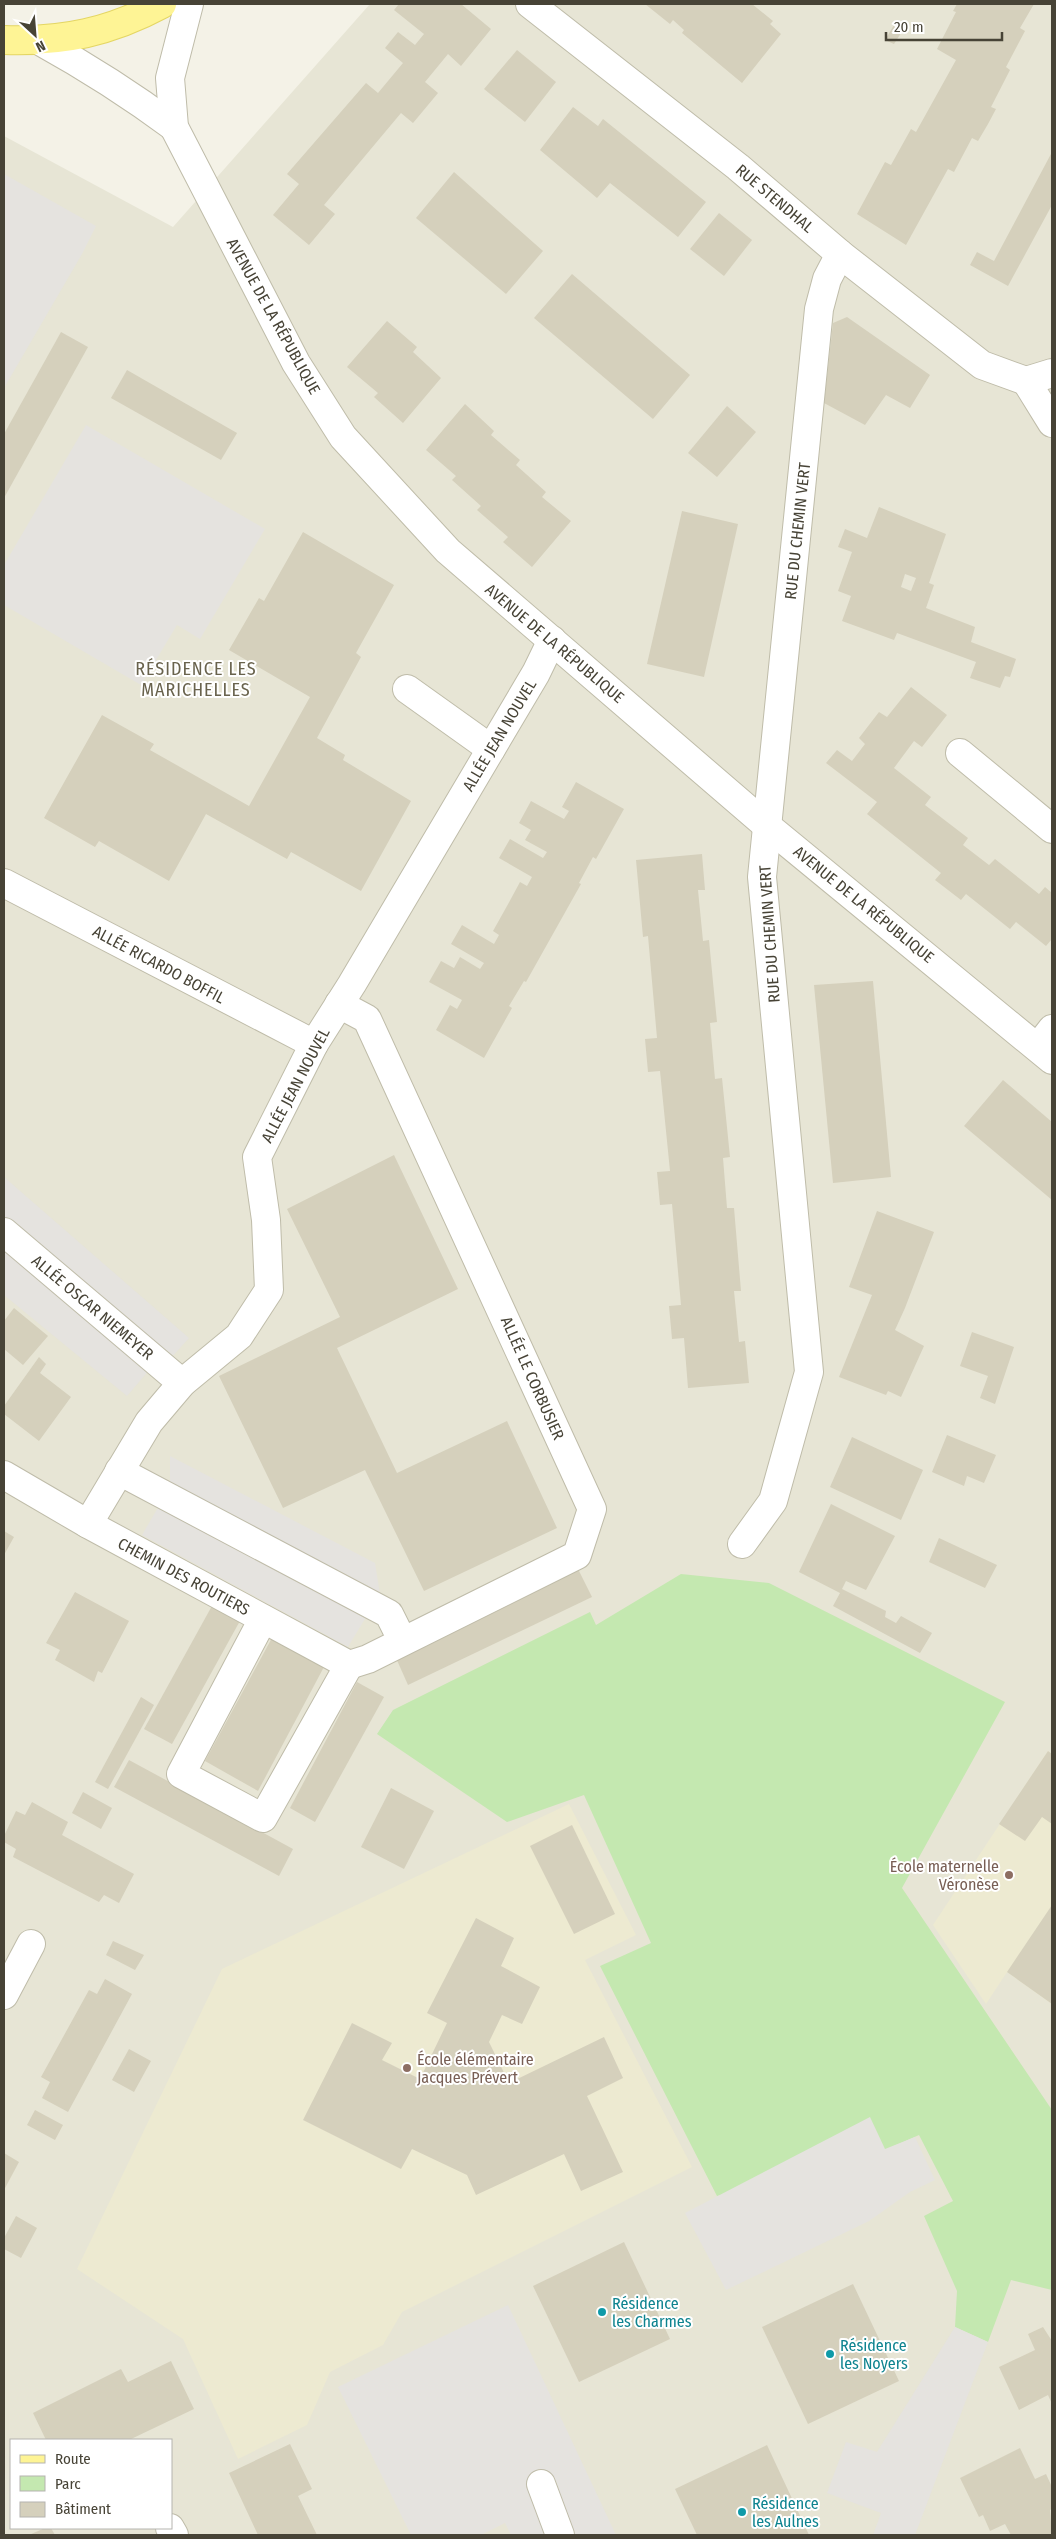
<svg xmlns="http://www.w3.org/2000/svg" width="1056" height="2539" viewBox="0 0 1056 2539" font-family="'Fira Sans Condensed',sans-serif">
<rect width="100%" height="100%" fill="#f4f2e7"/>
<path fill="#e7e5d5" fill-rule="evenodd" d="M370 4H1052V2535H4V136L173 227ZM11 2440H171V2528H11Z"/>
<g fill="#edead1">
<path d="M1048 1751 1052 1754V2004L1007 1972 986 2004 933 1925Z"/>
<path d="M569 1804 636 1935 585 1960 692 2167 402 2312 383 2345 330 2372 307 2425 238 2459 183 2339 77 2269 222 1969Z"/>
</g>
<path fill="#c4e8b0" d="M681 1574 769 1583 1005 1702 902 1888 1052 2110V2290L1011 2280 988 2342 955 2327 957 2291 924 2216 953 2201 919 2135 885 2150 717 2196 600 1966 651 1943 584 1795 507 1822 377 1734 393 1710 590 1612 596 1625Z"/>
<g fill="#e5e3df">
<path d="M4 174 96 226 82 254 4 388Z"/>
<path d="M86 425 265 529 200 639 177 625 141 685 4 605V565Z"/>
<path d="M4 1177 189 1338 163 1367 157 1361 127 1396 4 1295Z"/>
<path d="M170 1456 375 1563 380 1594 348 1647 142 1535 170 1487Z"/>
<path d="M870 2117 885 2149 915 2137 935 2180 910 2192 869 2221 726 2290 685 2213Z"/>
<path d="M508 2305 616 2535H511L505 2523 481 2535H411L338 2387Z"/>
<path d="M955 2327 988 2342 915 2535H873L881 2513 827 2493 846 2442 877 2452Z"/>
</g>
<g fill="#d5d0bc" fill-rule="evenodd">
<path d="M399 4H461L491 29 461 66 448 54 425 82 438 93 413 123 401 113 324 205 335 214 309 245 273 215 299 184 287 174 366 83 378 93 403 63 385 48 398 32 415 45 424 34 394 10Z"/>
<path d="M645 4H752L773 21 770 24 781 34 742 83 682 33 684 30 673 20 670 24Z"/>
<path d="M957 4H1034L1020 28 1025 31 1006 67 1010 70 991 107 996 109 988 124 978 141 972 138 954 172 948 169 906 245 857 214 885 162 891 165 911 129 916 132 956 60 937 49 956 12 953 11Z"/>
<path d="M894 25 903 30 894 44 885 40Z"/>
<path d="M517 50 556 82 525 122 484 89Z"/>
<path d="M573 107 598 126 603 119 706 202 678 237 610 183 597 198 540 150Z"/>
<path d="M1052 152V205L1008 286 970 265 977 252 994 261Z"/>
<path d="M454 172 543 251 506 294 416 218Z"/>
<path d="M719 213 752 240 724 276 690 249Z"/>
<path d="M572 274 690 375 653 419 534 318Z"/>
<path d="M847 317 930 375 910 408 886 395 865 425 824 403 833 323Z"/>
<path d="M387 321 417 347 413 352 441 378 403 423 374 397 378 393 347 367Z"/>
<path d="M61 332 88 347 4 498V434Z"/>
<path d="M127 370 237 433 221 460 111 398Z"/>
<path d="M465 404 494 431 491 435 520 460 516 465 546 492 542 497 571 521 532 567 503 542 508 537 477 510 481 506 452 480 456 476 426 450Z"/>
<path d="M727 406 756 432 717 477 688 453Z"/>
<path d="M879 507 946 534 929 583 934 585 926 608 975 627 971 642 1016 659 1010 677 1005 676 1000 688 970 678 976 662 897 633 894 640 842 621 851 596 838 591 852 552 838 547 845 529 867 538ZM905 574 916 578 911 591 901 587Z"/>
<path d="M682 511 738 524 704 677 647 664Z"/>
<path d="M303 532 394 585 356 653 361 657 317 738 345 755 343 760 411 801 361 891 291 852 287 859 206 814 169 881 99 841 95 847 44 818 102 715 154 744 150 750 249 806 310 697 229 650 259 598 264 601Z"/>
<path d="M911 687 947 715 922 747 914 741 894 768 931 797 925 805 968 838 963 845 989 865 995 859 1039 894 1045 887 1052 893V939L1046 946 1016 922 1010 929 966 894 961 900 935 880 941 873 867 814 877 802 826 763 837 750 852 761 865 744 859 738 879 712 887 717Z"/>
<path d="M576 782 624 809 596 859 593 857 579 883 581 884 526 982 524 981 509 1006 512 1008 484 1058 436 1030 450 1005 457 1009 462 1000 429 982 441 961 454 968 460 957 480 969 484 963 451 944 462 925 494 944 499 935 493 931 507 906 520 882 527 886 532 877 499 858 510 839 543 858 547 852 525 840 531 830 519 823 531 801 564 819 569 811 562 807Z"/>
<path d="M702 854 705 890H698L703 941 709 940 713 982 717 1022 710 1023 714 1068 715 1079 722 1078 730 1157 723 1158 727 1208H734L741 1291H734L739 1342 745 1341 749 1383 688 1388 684 1338 672 1339 669 1306 681 1305 672 1204 660 1205 657 1172 670 1171 660 1071 648 1072 645 1039 657 1038 648 936 643 937 636 860Z"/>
<path d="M873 981 891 1177 833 1183 814 985Z"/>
<path d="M1003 1080 1052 1122V1200L964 1126Z"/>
<path d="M394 1155 458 1289 337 1348 397 1473 507 1421 557 1528 424 1591 365 1470 283 1508 219 1376 340 1317 287 1209Z"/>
<path d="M877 1211 934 1232 905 1308 895 1330 924 1346 901 1397 888 1391 886 1395 839 1377 872 1295 849 1287Z"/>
<path d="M14 1308 48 1336 23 1365 4 1349V1321Z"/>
<path d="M972 1332 1014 1347 995 1404 980 1398 988 1376 960 1366Z"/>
<path d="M39 1357 46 1364 40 1373 71 1397 39 1441 4 1414V1406Z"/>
<path d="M947 1435 996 1455 984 1483 967 1476 964 1486 932 1472Z"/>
<path d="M852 1437 923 1470 901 1520 830 1487Z"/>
<path d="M831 1504 895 1536 866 1590 846 1581 842 1589 886 1611 885 1617 896 1623 901 1616 932 1633 920 1653 833 1606 840 1593 799 1572Z"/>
<path d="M4 1531 14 1537 4 1555Z"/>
<path d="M939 1538 997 1565 985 1588 929 1562Z"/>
<path d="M578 1569 592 1597 408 1685 396 1658Z"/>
<path d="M75 1592 129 1621 102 1673 98 1671 94 1682 55 1660 60 1650 46 1643Z"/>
<path d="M213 1604 241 1619 172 1744 144 1729Z"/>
<path d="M273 1636 325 1665 258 1791 205 1761Z"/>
<path d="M357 1682 384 1697 315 1822 290 1808Z"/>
<path d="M141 1697 154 1705 108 1789 95 1782Z"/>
<path d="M1048 1751 1052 1754V1824L1042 1817 1025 1841 999 1824Z"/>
<path d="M129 1760 293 1849 279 1876 114 1787Z"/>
<path d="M391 1788 434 1811 404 1869 361 1847Z"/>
<path d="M83 1792 112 1808 101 1829 72 1813Z"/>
<path d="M32 1802 68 1822 62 1835 134 1874 119 1903 104 1895 99 1902 13 1857 16 1849 4 1842V1836L16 1811 25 1815Z"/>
<path d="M572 1825 615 1914 574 1934 530 1846Z"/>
<path d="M1052 1905V2004L1007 1972Z"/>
<path d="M476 1918 514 1938 501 1966 540 1987 522 2024 502 2015 489 2042 509 2083 604 2037 623 2078 587 2096 623 2172 581 2191 564 2154 476 2195 467 2175 412 2149 401 2169 303 2120 352 2023 392 2043 382 2060 420 2079 447 2023 427 2013Z"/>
<path d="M113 1941 144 1955 135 1970 106 1955Z"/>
<path d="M105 1979 132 1994 68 2112 42 2098 50 2082 41 2077 89 1990 97 1994Z"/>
<path d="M129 2049 151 2061 134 2092 112 2080Z"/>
<path d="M35 2110 63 2125 55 2140 27 2125Z"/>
<path d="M4 2153 19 2162 4 2190Z"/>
<path d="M16 2216 37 2228 21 2258 4 2249V2238Z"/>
<path d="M624 2242 670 2339 579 2382 533 2286Z"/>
<path d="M853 2284 899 2381 808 2424 762 2327Z"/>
<path d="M1043 2327 1052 2341V2404L1048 2395 1019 2410 999 2367 1035 2350 1028 2334Z"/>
<path d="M171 2361 194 2409 129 2440H46L33 2413 121 2369 128 2382Z"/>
<path d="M290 2444 312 2489 298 2496 317 2535H258L229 2473Z"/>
<path d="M767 2445 809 2535H697L675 2489Z"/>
<path d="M1020 2448 1035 2479 1046 2474 1052 2487V2509L1050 2510 1052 2535H1011L1005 2524 990 2531 983 2515 979 2517 960 2478Z"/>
<path d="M45 2528H51L55 2535H29Z"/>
</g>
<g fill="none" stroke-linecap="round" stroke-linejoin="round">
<g stroke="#bfbca9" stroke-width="30">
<g id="minor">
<path d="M189 4 170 78 174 127 296 363 343 437 448 551 766 825 1052 1060"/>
<path d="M530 4 738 167 840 254 982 365 1026 381"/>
<path d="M40 41C87 67 131 95 174 127"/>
<path d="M1026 381 1052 423"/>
<path d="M1026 381 1052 373"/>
<path d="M407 689 491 749"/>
<path d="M960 753 1052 829"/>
<path d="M4 883 314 1044"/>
<path d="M1038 1047 1052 1029"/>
<path d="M4 1232 182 1383"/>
<path d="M119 1471 389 1614 402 1640"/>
<path d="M4 1475 88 1524 349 1665 368 1659 577 1555 592 1509 367 1019 339 1004"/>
<path d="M88 1524 149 1422 182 1383 239 1336 269 1290 266 1220 257 1157 314 1044 352 984 536 673 552 640"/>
<path d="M742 1544 773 1501 809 1372 762 877 819 309 827 279 840 254"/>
<path d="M263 1619 181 1774 263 1818 349 1665"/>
<path d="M4 1995 31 1944"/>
<path d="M541 2484 560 2535"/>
<path d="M170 2528 174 2535"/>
</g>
</g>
<g stroke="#e4d664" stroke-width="30">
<path id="major" d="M4 40C63 42 110 32 162 4"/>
</g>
<use href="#minor" stroke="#fff" stroke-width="28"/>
<use href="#major" stroke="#fef495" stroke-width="28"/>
</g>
<g fill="#8d6e63" stroke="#fff" stroke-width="2">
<circle cx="1009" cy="1875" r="5"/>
<circle cx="407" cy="2068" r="5"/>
</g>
<g fill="#0f9aa8" stroke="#fff" stroke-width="2">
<circle cx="602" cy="2312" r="5"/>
<circle cx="830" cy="2354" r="5"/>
<circle cx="742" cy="2512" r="5"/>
</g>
<g text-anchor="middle" stroke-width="4" stroke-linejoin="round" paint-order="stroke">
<g font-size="16" fill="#474336" stroke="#fff">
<text transform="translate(775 198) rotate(40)" y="6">RUE STENDHAL</text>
<text transform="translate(274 316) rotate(61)" y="6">AVENUE DE LA RÉPUBLIQUE</text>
<text transform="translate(797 531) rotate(-84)" y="6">RUE DU CHEMIN VERT</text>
<text transform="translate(555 643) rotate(40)" y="6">AVENUE DE LA RÉPUBLIQUE</text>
<text transform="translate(499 735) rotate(-59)" y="6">ALLÉE JEAN NOUVEL</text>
<text transform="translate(864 904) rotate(39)" y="6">AVENUE DE LA RÉPUBLIQUE</text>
<text transform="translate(769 934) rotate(-94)" y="6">RUE DU CHEMIN VERT</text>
<text transform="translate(159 964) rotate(28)" y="6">ALLÉE RICARDO BOFFIL</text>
<text transform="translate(295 1085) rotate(-62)" y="6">ALLÉE JEAN NOUVEL</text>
<text transform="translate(93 1307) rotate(40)" y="6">ALLÉE OSCAR NIEMEYER</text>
<text transform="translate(533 1378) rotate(66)" y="6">ALLÉE LE CORBUSIER</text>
<text transform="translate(184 1576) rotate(28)" y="6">CHEMIN DES ROUTIERS</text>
</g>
<g font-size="16" fill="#785e54" stroke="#fff" text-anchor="end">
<text x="999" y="1872">École maternelle<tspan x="999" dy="18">Véronèse</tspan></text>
<text x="417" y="2065" text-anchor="start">École élémentaire<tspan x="417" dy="18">Jacques Prévert</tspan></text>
</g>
<g font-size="16" fill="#0d838f" stroke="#fff" text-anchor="start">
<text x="612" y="2309">Résidence<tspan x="612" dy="18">les Charmes</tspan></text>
<text x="840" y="2351">Résidence<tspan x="840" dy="18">les Noyers</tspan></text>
<text x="752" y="2509">Résidence<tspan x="752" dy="18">les Aulnes</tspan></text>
</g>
<g font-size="18" letter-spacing="1" fill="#69634d" stroke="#fff">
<text x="196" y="675">RÉSIDENCE LES<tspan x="196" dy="21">MARICHELLES</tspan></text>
</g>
</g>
<rect width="1056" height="2539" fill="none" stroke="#474336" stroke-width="10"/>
<rect x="10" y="2439" width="162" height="90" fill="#ffffff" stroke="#b5b4af"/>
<rect x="20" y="2455" width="25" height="8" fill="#fef495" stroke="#b5b4af"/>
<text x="55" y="2464" font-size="15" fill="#474336">Route</text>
<rect x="20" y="2476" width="25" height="15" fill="#c4e8b0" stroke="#b5b4af"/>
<text x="55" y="2489" font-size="15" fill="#474336">Parc</text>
<rect x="20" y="2502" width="25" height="15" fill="#d5d0bc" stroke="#b5b4af"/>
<text x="55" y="2514" font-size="15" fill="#474336">Bâtiment</text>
<g transform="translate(35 35) rotate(154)" stroke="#ffffff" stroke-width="4" paint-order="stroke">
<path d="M0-4L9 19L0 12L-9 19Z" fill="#474336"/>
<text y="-8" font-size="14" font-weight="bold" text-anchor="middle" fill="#474336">N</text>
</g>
<path d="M886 32v8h116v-8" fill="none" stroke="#474336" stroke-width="2.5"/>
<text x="894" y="32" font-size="15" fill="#474336" stroke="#ffffff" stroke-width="4" paint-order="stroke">20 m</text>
</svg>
